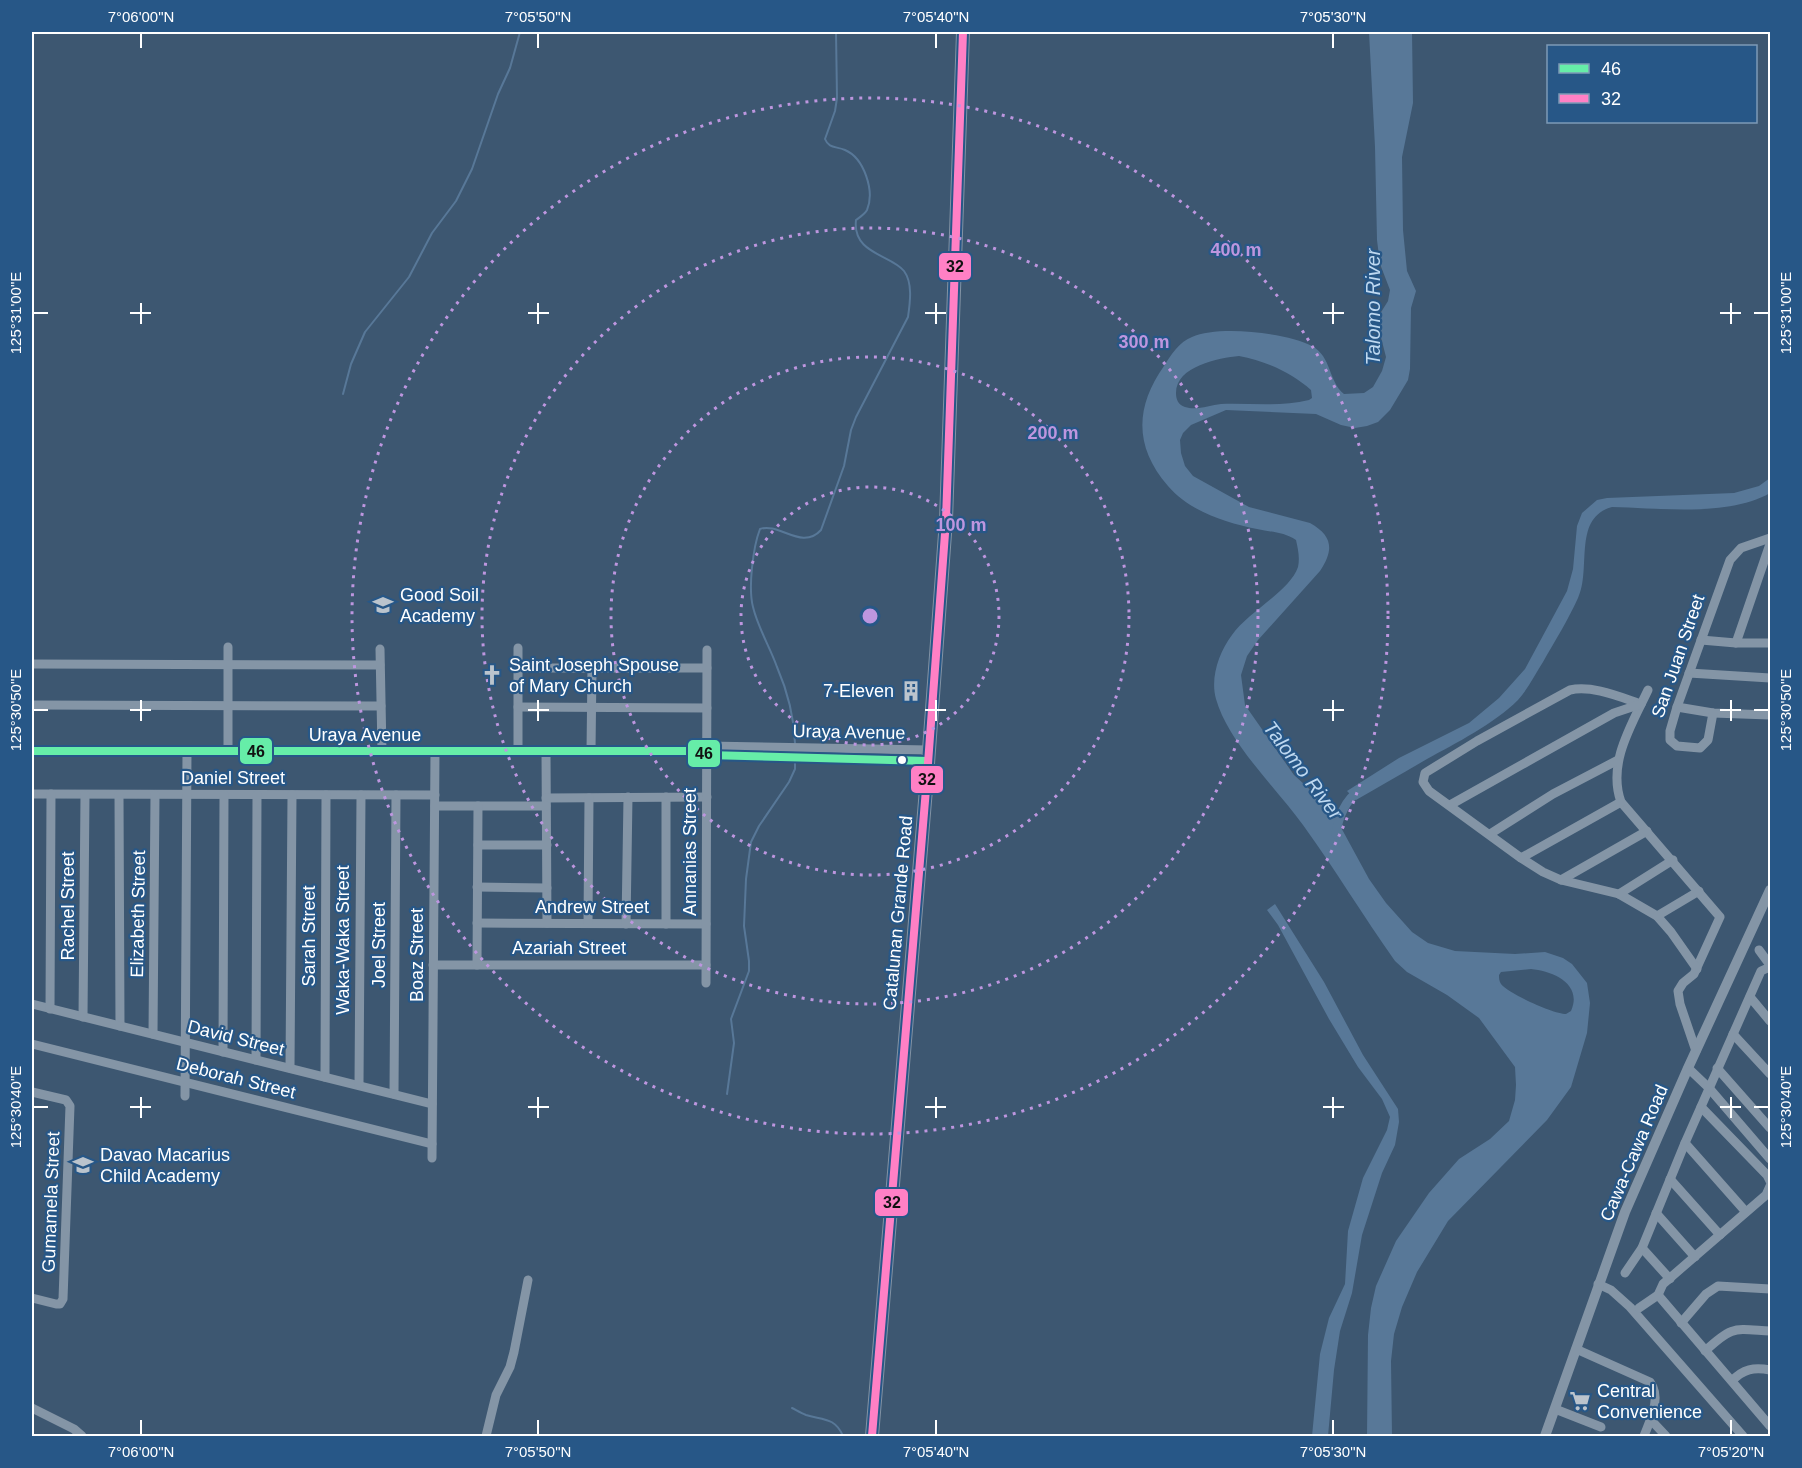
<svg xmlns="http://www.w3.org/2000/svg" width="1802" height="1468" viewBox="0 0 1802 1468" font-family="Helvetica,sans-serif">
<rect width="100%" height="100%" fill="#3d5771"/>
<g fill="#587898" fill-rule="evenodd">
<path d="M1369 32H1412L1413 103 1402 157 1403 230 1407 271 1416 291 1411 308 1410 369 1408 380 1390 410 1378 422 1367 426 1355 428 1341 425 1316 414 1226 410 1191 425 1183 433 1180 440 1181 453 1185 466 1193 476 1249 507 1310 523C1333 536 1334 550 1320 571L1258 640 1247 656 1241 675 1245 705 1294 775 1316 795 1338 822 1369 879 1386 903 1412 932 1428 943 1455 951 1515 954 1545 952 1563 958 1572 964 1587 983 1590 1003 1587 1033 1571 1087 1547 1120 1448 1221 1417 1272 1402 1307 1394 1334 1391 1361 1392 1436H1367L1368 1335 1371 1308 1376 1286 1396 1241 1429 1193 1459 1159 1490 1139 1509 1121 1515 1100 1516 1085 1515 1067 1479 1018 1447 995 1407 972 1395 961C1363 916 1335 869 1303 825 1276 788 1228 742 1216 699 1210 678 1219 652 1232 635 1248 612 1290 591 1298 567 1300 558 1298 549 1296 540 1284 532 1271 532 1257 529 1226 523 1189 511 1168 486 1134 447 1135 407 1164 366 1171 355 1179 342 1192 337 1219 325 1287 333 1312 346 1332 357 1328 381 1344 394L1364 393 1373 387 1382 371 1386 357 1377 322 1378 317 1388 301 1390 290 1380 264 1377 240 1375 147ZM1239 356C1265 361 1291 372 1311 390L1312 398 1309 400C1280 407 1251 403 1221 404 1210 405 1196 411 1185 407 1178 405 1176 399 1176 393 1176 366 1219 358 1239 356ZM1531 969C1553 971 1583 984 1571 1011L1566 1014C1554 1014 1509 994 1501 984 1499 981 1499 978 1499 975L1501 972Z"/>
<path d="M1770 478V493C1728 517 1660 508 1612 507 1572 518 1592 569 1578 598 1568 620 1555 641 1543 662 1535 674 1528 689 1518 700 1494 724 1456 743 1427 759 1403 773 1379 787 1356 800L1347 791 1399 758 1469 723 1499 698 1525 669 1567 591 1573 569 1577 526 1582 513 1597 500 1607 498 1734 493 1759 486Z"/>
<path d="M1275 904 1324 982 1363 1055 1398 1109 1399 1122 1395 1145 1382 1173 1362 1235 1352 1293 1340 1331 1334 1370 1328 1436H1312L1320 1354 1329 1318 1345 1284 1348 1231 1363 1178 1387 1130 1390 1117 1382 1099 1358 1067 1329 1019 1278 925 1267 910Z"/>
</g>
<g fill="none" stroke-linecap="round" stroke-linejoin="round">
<g stroke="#587898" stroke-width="2">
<path d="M343 394 351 364 365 332 409 277 432 233 456 201 472 169 498 94 510 68 520 32"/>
<path d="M795 743C794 718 787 690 777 667 770 647 758 628 753 607 748 588 753 547 760 529 779 522 802 551 821 530L844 466 851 430 856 417 908 317C910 303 913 283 904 271 892 255 852 254 856 220 860 217 865 214 867 210 875 191 864 158 845 150 836 146 829 149 825 139L835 111 837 98 836 32"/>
<path d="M727 1094 734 1043 731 1019 749 971V961L744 926 746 879 751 842 759 826 789 782 795 769V762"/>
<path d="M792 1408C796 1410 801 1413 806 1415 822 1420 835 1417 843 1436"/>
</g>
<path stroke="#587898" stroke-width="9" d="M1336 834C1338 817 1346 799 1360 790"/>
<g stroke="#8495a6" stroke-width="9">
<path d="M1701 640 1736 643H1770"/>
<path d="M1736 643 1770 544"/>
<path d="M228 647V751"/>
<path d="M518 648V752"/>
<path d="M380 649 382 752"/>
<path d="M32 664 380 665"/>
<path d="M518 668H707"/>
<path d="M1689 673 1770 678"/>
<path d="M1648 690C1632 724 1607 763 1621 802L1720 917 1694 974 1683 983 1678 991 1680 1004 1696 1051"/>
<path d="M1641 704C1620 697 1592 685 1570 690L1477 741 1425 773 1423 782 1429 791 1521 858 1543 872 1561 880 1619 894 1657 916 1671 932 1697 969"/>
<path d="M32 705 381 706"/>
<path d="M518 707 707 708"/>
<path d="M1677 707 1713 713 1770 715"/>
<path d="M1713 713 1708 740 1700 748 1677 746 1670 740V731L1677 707 1730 560 1741 548 1770 538"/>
<path d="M703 749 707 746 929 750"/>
<path d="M32 751H698L707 755 928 761"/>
<path d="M591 751 592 668"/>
<path d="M546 752 547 923"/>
<path d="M32 794 435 795"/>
<path d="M119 795 120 1026"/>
<path d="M546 798 707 797"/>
<path d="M1450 805 1614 713 1641 704"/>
<path d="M435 806H546"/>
<path d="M1490 834 1553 794 1618 760"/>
<path d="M478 845H547"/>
<path d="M1521 858 1621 802"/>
<path d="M1561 880 1647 831"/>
<path d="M477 887 547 888"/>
<path d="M1619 894 1673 860"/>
<path d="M1657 916 1699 891"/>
<path d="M477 923 706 924"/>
<path d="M588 923 589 798"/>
<path d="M626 924 628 797"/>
<path d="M666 924V797"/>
<path d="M1759 950 1770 965"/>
<path d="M433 965H706"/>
<path d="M477 965 478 806"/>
<path d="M706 983 707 650"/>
<path d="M1750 997 1770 1021"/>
<path d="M32 1004 432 1104"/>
<path d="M50 1009 51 794"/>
<path d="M83 1017 85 795"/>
<path d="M153 1034 155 795"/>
<path d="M1733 1034 1770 1074"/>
<path d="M32 1044 432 1144"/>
<path d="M223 1052 224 795"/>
<path d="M256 1060 257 795"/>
<path d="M290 1068 292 795"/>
<path d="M1688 1068 1709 1088 1770 1159"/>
<path d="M1717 1068 1770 1128"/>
<path d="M325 1077 326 795"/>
<path d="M359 1085 361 795"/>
<path d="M32 1092 66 1100 70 1106 63 1299 60 1304H56L32 1298"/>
<path d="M394 1094 396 795"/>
<path d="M185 1096 187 751"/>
<path d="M1701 1107 1767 1175 1770 1181"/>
<path d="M1685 1143 1746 1212"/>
<path d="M432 1158 435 752"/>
<path d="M1670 1179 1720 1235"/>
<path d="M1656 1213 1695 1257"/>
<path d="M1642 1248 1670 1279"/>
<path d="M1625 1273 1642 1248 1685 1143 1761 971 1770 967"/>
<path d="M1598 1284 1611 1290 1630 1307 1743 1436"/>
<path d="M1658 1295 1770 1426"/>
<path d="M1639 1308 1658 1295 1663 1284 1766 1195 1770 1186"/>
<path d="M1681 1323 1706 1294 1718 1286 1770 1289"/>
<path d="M1576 1349 1650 1382C1662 1398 1650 1420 1644 1436"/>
<path d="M1705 1351C1733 1325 1734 1329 1770 1331"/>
<path d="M1732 1381C1743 1369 1754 1367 1770 1370"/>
<path d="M32 1408 74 1429 82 1436"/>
<path d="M1555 1409 1601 1427"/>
<path d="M1650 1419 1666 1436"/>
<path d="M486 1436 496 1395 510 1367 514 1352 528 1280"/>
</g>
<path stroke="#8495a6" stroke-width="10" d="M1545 1436 1625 1212 1688 1068 1770 890"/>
<path stroke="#8393a4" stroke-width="14" d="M872 1436 927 777 946 520 963 32"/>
<g stroke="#275787" stroke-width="12">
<path id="bus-1" d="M32 751H698L707 755 928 761"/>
</g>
<g stroke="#275787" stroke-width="12">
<path id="bus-2" d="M872 1436 927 777 946 520 963 32"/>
</g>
<use href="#bus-1" stroke="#66eda8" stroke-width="8"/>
<use href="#bus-2" stroke="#ff80c5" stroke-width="8"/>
</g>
<path fill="none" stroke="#fff" stroke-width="2" d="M141 33V48M538 33V48M936 33V48M1333 33V48M141 303V324M538 303V324M936 303V324M1333 303V324M1731 303V324M33 313H48M130 313H151M528 313H549M925 313H946M1323 313H1344M1720 313H1741M1754 313H1769M141 700V721M538 700V721M936 700V721M1333 700V721M1731 700V721M33 710H48M130 710H151M528 710H549M925 710H946M1323 710H1344M1720 710H1741M1754 710H1769M141 1097V1118M538 1097V1118M936 1097V1118M1333 1097V1118M1731 1097V1118M33 1107H48M130 1107H151M528 1107H549M925 1107H946M1323 1107H1344M1720 1107H1741M1754 1107H1769M141 1420V1435M538 1420V1435M936 1420V1435M1333 1420V1435M1731 1420V1435"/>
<g fill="none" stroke="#bd96df" stroke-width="3" stroke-dasharray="3 6">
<circle cx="870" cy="616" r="129"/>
<circle cx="870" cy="616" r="259"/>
<circle cx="870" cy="616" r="388"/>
<circle cx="870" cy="616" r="518"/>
</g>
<defs>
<g id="school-bare" transform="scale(1.62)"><path d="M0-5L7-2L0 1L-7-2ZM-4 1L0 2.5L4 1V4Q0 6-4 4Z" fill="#bbc4cd" stroke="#275787" stroke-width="2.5" paint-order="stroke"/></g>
<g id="church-bare" transform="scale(1.62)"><path d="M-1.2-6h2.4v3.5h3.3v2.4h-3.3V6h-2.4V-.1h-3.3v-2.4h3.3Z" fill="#bbc4cd" stroke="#275787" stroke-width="2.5" paint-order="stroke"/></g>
<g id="building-bare" transform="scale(1.62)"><path d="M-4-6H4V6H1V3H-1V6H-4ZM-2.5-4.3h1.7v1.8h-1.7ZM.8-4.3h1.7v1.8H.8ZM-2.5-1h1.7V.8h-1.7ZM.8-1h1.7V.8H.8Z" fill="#bbc4cd" stroke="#275787" stroke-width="2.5" paint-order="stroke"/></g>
<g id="supermarket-bare" transform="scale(1.62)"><path d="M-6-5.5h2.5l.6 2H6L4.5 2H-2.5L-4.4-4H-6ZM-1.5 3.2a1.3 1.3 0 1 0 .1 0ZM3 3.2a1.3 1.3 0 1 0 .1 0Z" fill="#bbc4cd" stroke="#275787" stroke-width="2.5" paint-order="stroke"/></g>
</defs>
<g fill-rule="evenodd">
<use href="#school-bare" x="383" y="605"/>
<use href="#church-bare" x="492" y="675"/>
<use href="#building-bare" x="911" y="691"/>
<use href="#school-bare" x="83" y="1165"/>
<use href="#supermarket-bare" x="1580" y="1401"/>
</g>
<circle fill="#fff" stroke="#275787" stroke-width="2" cx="902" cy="760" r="5"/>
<g text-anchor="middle" stroke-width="4.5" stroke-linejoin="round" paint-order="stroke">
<g font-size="18" fill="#fff" stroke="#275787" text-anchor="start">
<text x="400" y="601">Good Soil<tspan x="400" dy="21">Academy</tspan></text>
<text x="509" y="671">Saint Joseph Spouse<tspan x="509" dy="21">of Mary Church</tspan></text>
<text x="894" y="697" text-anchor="end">7-Eleven</text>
<text x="100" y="1161">Davao Macarius<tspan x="100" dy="21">Child Academy</tspan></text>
<text x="1597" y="1397">Central<tspan x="1597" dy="21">Convenience</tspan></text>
</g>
<g font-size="18" fill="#fff" stroke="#275787">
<text transform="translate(1678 656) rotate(-71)" y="6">San Juan Street</text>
<text transform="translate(849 732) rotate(1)" y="6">Uraya Avenue</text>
<text x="365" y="741">Uraya Avenue</text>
<text x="233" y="784">Daniel Street</text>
<text transform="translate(690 852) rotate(-90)" y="6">Annanias Street</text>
<text transform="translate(68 906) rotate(-90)" y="6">Rachel Street</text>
<text x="592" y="913">Andrew Street</text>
<text transform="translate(898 913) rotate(-85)" y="6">Catalunan Grande Road</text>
<text transform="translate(138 914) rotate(-89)" y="6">Elizabeth Street</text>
<text transform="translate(309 936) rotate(-90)" y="6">Sarah Street</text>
<text transform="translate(343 940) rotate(-90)" y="6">Waka-Waka Street</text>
<text transform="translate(379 945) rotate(-90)" y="6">Joel Street</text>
<text x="569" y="954">Azariah Street</text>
<text transform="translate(417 955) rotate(-90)" y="6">Boaz Street</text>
<text transform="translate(236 1038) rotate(14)" y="6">David Street</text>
<text transform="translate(236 1078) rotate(14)" y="6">Deborah Street</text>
<text transform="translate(1634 1153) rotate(-67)" y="6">Cawa-Cawa Road</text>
<text transform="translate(51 1202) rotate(-88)" y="6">Gumamela Street</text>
</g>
<g font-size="20" font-style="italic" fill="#bed8f0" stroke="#275787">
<text transform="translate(1373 307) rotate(-90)" y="7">Talomo River</text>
<text transform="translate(1303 770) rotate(53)" y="7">Talomo River</text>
</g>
</g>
<circle cx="870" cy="616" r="9" fill="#bd96df" stroke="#275787" stroke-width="3"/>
<g font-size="18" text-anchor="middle" font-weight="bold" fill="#bd96df" stroke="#275787" stroke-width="4.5" stroke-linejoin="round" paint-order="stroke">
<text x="1236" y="256">400 m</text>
<text x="1144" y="348">300 m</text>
<text x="1053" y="439">200 m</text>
<text x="961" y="531">100 m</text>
</g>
<g stroke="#275787" stroke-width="2">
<rect x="938" y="252" width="34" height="29" rx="6" fill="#ff80c5"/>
<rect x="239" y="737" width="34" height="28" rx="6" fill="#66eda8"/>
<rect x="687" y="739" width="34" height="29" rx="6" fill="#66eda8"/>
<rect x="910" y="765" width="34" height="29" rx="6" fill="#ff80c5"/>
<rect x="874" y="1188" width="35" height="29" rx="6" fill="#ff80c5"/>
</g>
<g font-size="16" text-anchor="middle" font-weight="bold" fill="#111">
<text x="955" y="272">32</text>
<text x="256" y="757">46</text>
<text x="704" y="759">46</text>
<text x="927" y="785">32</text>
<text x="892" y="1208">32</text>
</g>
<rect width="1802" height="1468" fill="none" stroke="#275787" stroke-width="66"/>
<rect x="1547" y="45" width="210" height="78" fill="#275787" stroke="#7d9ab7" stroke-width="1.5"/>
<rect x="1559" y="64" width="30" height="9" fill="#66eda8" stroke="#7d9ab7" stroke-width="1.5"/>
<text x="1601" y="75" font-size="18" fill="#ffffff">46</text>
<rect x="1559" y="94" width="30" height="9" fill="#ff80c5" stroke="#7d9ab7" stroke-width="1.5"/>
<text x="1601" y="105" font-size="18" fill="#ffffff">32</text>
<rect x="33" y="33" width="1736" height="1402" fill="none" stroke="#fff" stroke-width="2"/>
<g font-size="15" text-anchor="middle" fill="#fff">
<text x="141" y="22">7°06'00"N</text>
<text x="538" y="22">7°05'50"N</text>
<text x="936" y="22">7°05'40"N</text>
<text x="1333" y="22">7°05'30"N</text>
<text transform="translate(1786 313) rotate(-90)" y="5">125°31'00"E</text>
<text transform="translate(16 313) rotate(-90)" y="5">125°31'00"E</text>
<text transform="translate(1786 710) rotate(-90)" y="5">125°30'50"E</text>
<text transform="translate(16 710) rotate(-90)" y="5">125°30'50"E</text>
<text transform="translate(1786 1107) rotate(-90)" y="5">125°30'40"E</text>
<text transform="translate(16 1107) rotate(-90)" y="5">125°30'40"E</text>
<text x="141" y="1457">7°06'00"N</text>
<text x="538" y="1457">7°05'50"N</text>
<text x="936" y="1457">7°05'40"N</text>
<text x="1333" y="1457">7°05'30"N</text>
<text x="1731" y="1457">7°05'20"N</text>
</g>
</svg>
